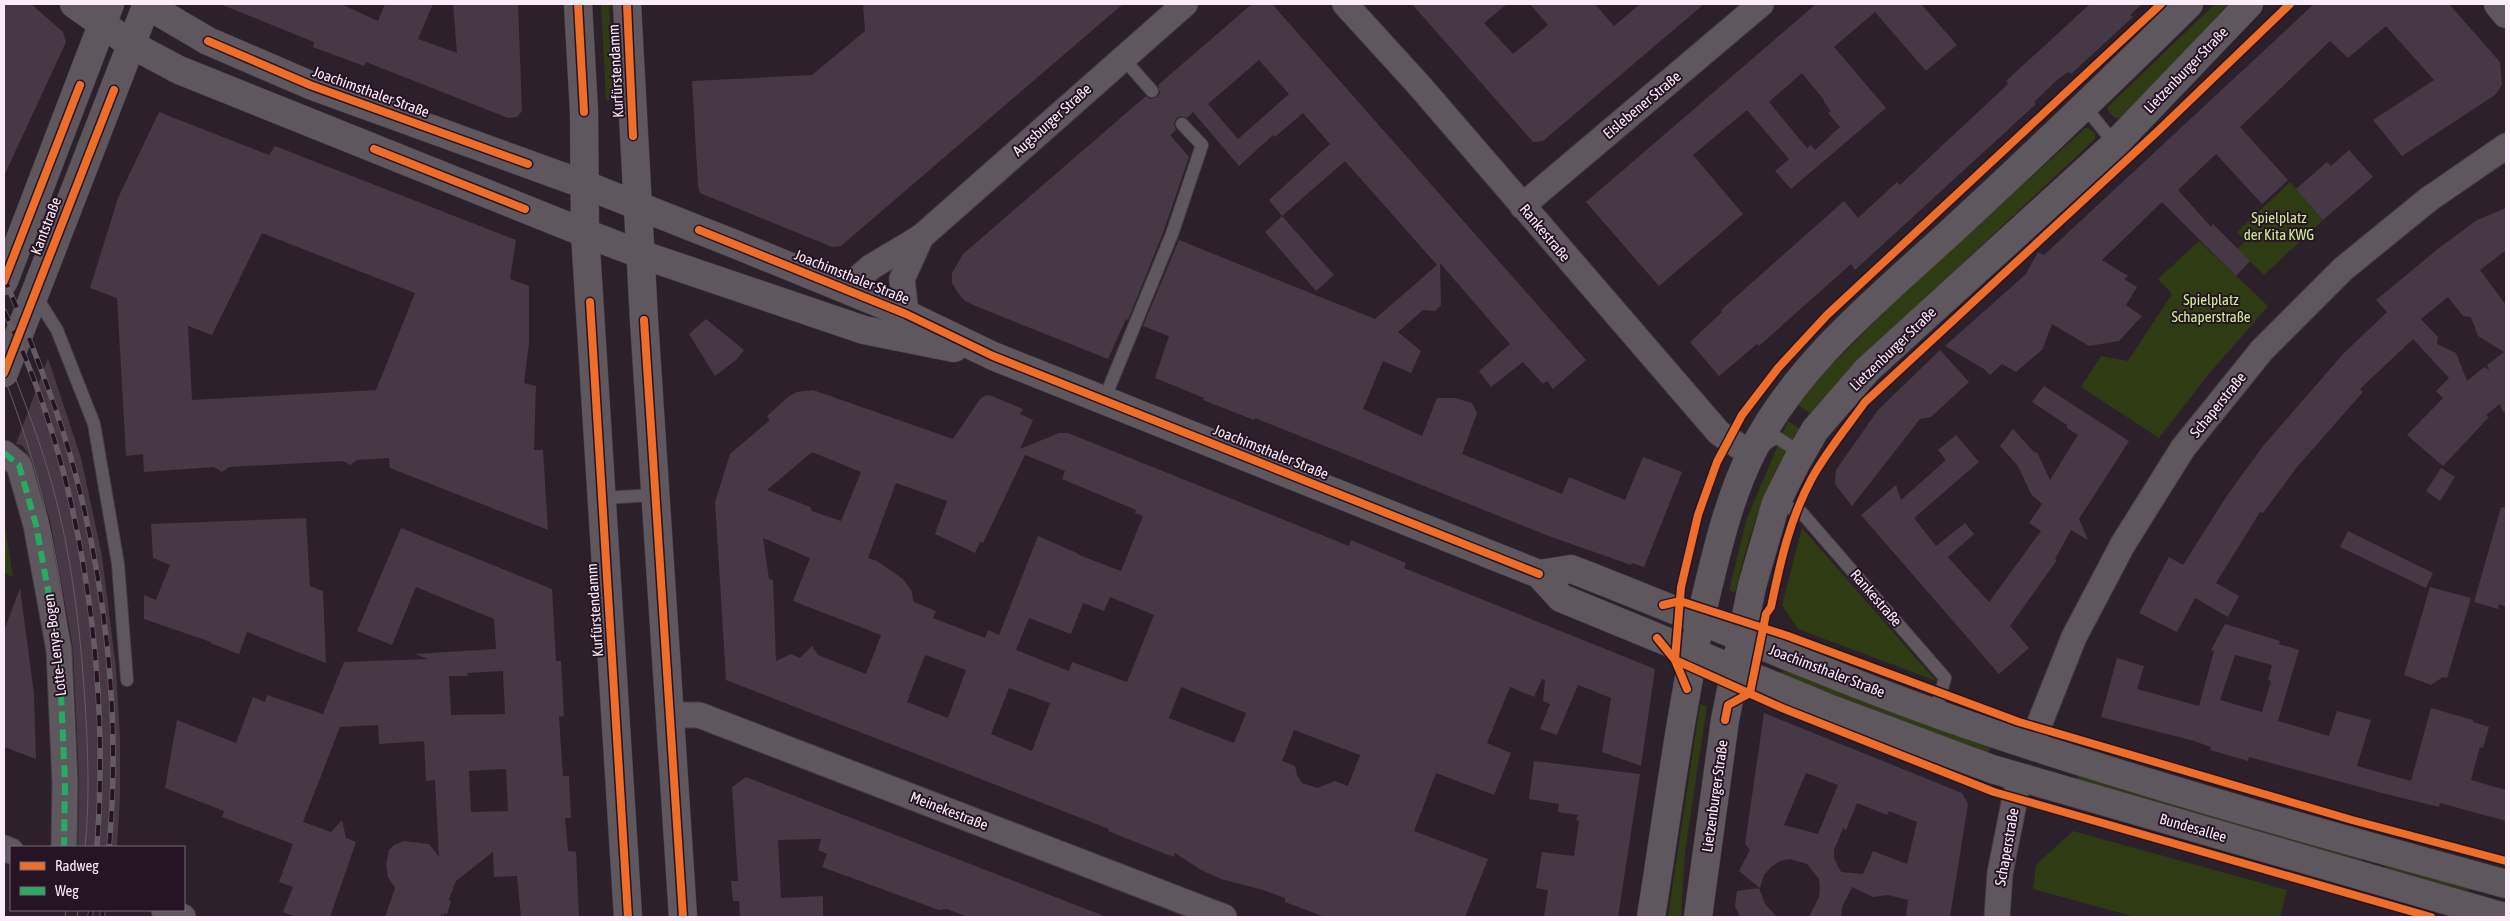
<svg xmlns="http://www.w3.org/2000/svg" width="2510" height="921" viewBox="0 0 2510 921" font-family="'Asap Condensed',sans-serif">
<rect width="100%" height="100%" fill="#2c212b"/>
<g fill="#2f3b13">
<path d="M601 4H609L615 100H606Z"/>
<path d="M2215 4H2228C2193 43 2158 82 2119 118H2115L2108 111V107Z"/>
<path d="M2085 128H2089L2095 134V139L1854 365 1811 414 1798 405 1823 374 1887 309Z"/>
<path d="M2290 182 2323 220 2264 275 2237 249 2245 241 2237 232Z"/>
<path d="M2199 241 2268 306 2208 375 2159 438 2081 387 2101 356 2128 361 2172 294 2158 279Z"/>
<path d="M1788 421 1800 429C1765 479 1749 535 1735 593L1729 590 1747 518Z"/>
<path d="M4 520 13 577 4 573Z"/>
<path d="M1802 528 1936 681 1798 629 1782 605Z"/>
<path d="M1783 670 1990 748 1988 753 1783 675Z"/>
<path d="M1700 704 1707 706 1685 852 1681 917H1668Z"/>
<path d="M2078 776 2361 858 2363 862 2361 864 2077 782Z"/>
<path d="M2073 831 2287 890 2280 917H2135L2033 889 2036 865Z"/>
<path d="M2387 864 2470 886 2468 891 2384 868Z"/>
</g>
<g fill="#463845" fill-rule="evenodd">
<path d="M4 4H31L63 32 66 42 4 176Z"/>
<path d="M220 4H341L378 21 385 4H433L418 39 457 53 453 4H518L522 111 517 117 508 118 366 62 364 66 313 47 314 42Z"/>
<path d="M863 4H1123L841 246 832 247 700 193 698 186 692 81 812 75 865 31Z"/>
<path d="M1252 4H1272L1586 360 1553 389 1547 381 1543 384 1523 362 1491 387 1479 371 1510 344 1440 263 1441 305 1435 311 1423 310 1398 332 1421 351 1411 373 1383 361 1363 409 1422 436 1437 398H1455L1472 403 1477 413 1462 454 1562 494 1569 477 1625 500 1643 457 1682 472 1644 567 1632 563 1631 565 1546 535 1255 418 1254 420 1203 400 1204 398 1155 378 1169 336 1143 326 1179 240 1375 319 1437 265 1345 161 1282 216 1269 200 1330 144 1303 113 1275 137 1273 135 1239 166 1193 112 1187 118 1181 116 1176 118 1174 125 1176 130 1170 135 1189 157 1163 233 1128 320 1126 319 1108 359 973 305 964 300 958 293 952 283V273L963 254 1146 96 1150 99 1157 97 1160 93 1158 85ZM1259 60 1289 94 1238 139 1208 104Z"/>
<path d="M1412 4H1507L1484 23 1513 54 1548 25 1530 4H1595L1614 26 1640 4H1704L1543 141 1533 142Z"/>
<path d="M1816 4H1921L1957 45 1926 71 1875 12 1834 47 1886 108 1791 189 1775 171 1789 159 1747 110 1693 155 1743 214 1659 286 1586 202ZM1802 73 1824 100V102L1831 111 1828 113 1840 127 1815 150 1811 145 1807 148 1769 102Z"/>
<path d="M2090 4H2142L2130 15 2133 17 2071 74 2068 72 2057 80 2034 102 2036 104 1855 270 1851 264 1759 346 1757 344 1719 376 1690 342 1722 312 1721 310 1844 201 1858 218 1897 182 1900 185 2008 84 2006 81Z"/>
<path d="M2314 4H2449L2500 62 2502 85 2495 95 2402 156 2373 120 2434 80 2386 26 2348 58 2330 41 2240 127 2288 180 2262 204 2216 154 2178 190 2211 227 2213 224 2250 261 2236 276 2162 202 2102 260 2128 276 2124 279 2137 287 2126 305 2142 316 2119 341 2089 346 2052 324 2042 350 2016 372 2002 364 1990 375 1984 369 1945 346 2026 274 2038 252 2044 255Z"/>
<path d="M159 112 269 155 275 146 516 240 510 279 529 286V343L524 383 536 386 534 450H543L548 530 390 468 389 458 357 460 350 465 343 461 229 467 222 472 214 467 144 472 143 454 126 456 117 298 90 288 118 198ZM262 233 415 293 376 390 192 400 188 326 212 335Z"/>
<path d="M2349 150 2373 177 2323 220 2296 189 2327 162 2331 166Z"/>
<path d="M2506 208V250L2480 270 2506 305V412H2503L2500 404 2486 415 2489 417 2443 466 2407 435 2443 398 2436 391 2449 378 2413 339 2360 389 2363 392 2297 467 2263 513 2260 512 2216 583 2239 596 2228 617 2195 598 2177 632 2139 613 2169 557 2183 565 2228 494 2264 445 2343 354 2387 312 2376 300 2439 248 2477 220ZM2448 297 2463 316 2471 317 2478 336 2504 352 2487 365 2489 370 2484 367 2467 381 2456 353 2437 344 2438 337 2421 319Z"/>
<path d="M1282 216 1334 275 1316 291 1265 232Z"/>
<path d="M706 319 744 350 736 360 715 376 689 334Z"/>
<path d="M1940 350 1969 382 1931 417 1920 419 1852 506 1835 484 1836 470 1878 410Z"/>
<path d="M48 358 81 458 102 556 116 668 120 739V797L117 847H78L79 782 73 648 50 521 33 461 22 445 16 444Z"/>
<path d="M2044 386 2129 441 2079 519 2088 540 2071 530 2055 559 2057 560 2010 626 2029 648 1999 674 1861 515 1896 485 1901 500 1946 460 1938 450 1956 435 1979 462 1914 518 1936 546 1965 523 1974 534 1948 557 1989 602 2041 531 2029 523 2042 504 2031 494 2018 466 2000 446 2013 429 2035 453 2037 452 2050 480 2078 435 2067 428V425L2032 402Z"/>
<path d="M813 390 953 439 980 399 986 395 992 396 1023 409 1020 414 1033 420 1020 449 1059 433H1068L1349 546 1351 540 1406 563 1404 568 1655 669 1641 766 1602 752 1611 698 1578 685 1557 735 1540 729 1550 704 1543 701 1545 680 1542 679 1534 697 1510 687 1487 743 1511 753 1494 795 1436 773 1414 831 1488 859 1465 917H1325L1285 902V898L1263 890 1221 879 1201 870 1175 853 1174 857 1153 849 1108 831 1109 829 726 680 715 502 730 454 770 420 767 416 788 397 797 392ZM812 452 861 472 841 521 812 511 810 507 767 490ZM1025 455 1065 471 1062 479 1136 510 1135 513 1143 516 1121 571 1079 555V554L1038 536 999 635 988 630 985 638 933 618 936 611 914 602 911 590 903 579 877 561 868 558 896 483 947 501 935 534 975 553 980 542 983 543ZM763 538 810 558 793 601 881 635 866 674 818 655 812 646 800 658 791 654 776 661 773 580 769 579ZM1110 597 1154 615 1127 682 1072 662 1069 671 1016 650 1029 618 1071 634 1083 603 1104 611ZM925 655 966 670 948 718 907 702ZM1181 687 1246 713 1234 743 1169 718ZM1009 688 1050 703 1032 751 991 734ZM1294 730 1360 755 1348 786 1335 781 1317 788 1302 783 1297 775 1295 766 1282 761Z"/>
<path d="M2441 468 2455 477 2440 501 2426 491Z"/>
<path d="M2501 507 2506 508V607L2499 604 2498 609 2474 602Z"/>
<path d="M306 518 310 586 323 591 326 663 247 632 239 654 210 643 211 642 144 619V595L156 600 170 565 153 558 151 524Z"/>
<path d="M401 528 552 589 556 661H561L564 716 559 717 563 776H569L571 818H565L568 851 576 852 579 917H521L517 876 494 877 493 852 456 881 449 899 451 902 447 914 444 913 442 917V912L440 917H385L395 888 388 877 386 864 389 850 394 845 404 841 429 844 439 857 435 780 426 781 424 741 379 744 378 725 340 727 303 822 331 832 342 820 346 838 356 842 330 917H296L283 912 293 887 279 882 293 844 222 817 224 811 165 788 177 720 236 743 253 697 265 702 267 695 323 714 344 662 428 659 415 654 496 649 494 619 416 587 392 645 357 631ZM503 671 505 714 451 715 449 676H468L467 673ZM506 769 508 811 471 812 469 771Z"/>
<path d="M2348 531 2433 573 2426 588 2340 547Z"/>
<path d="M2430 587 2471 598 2447 678 2443 677 2431 685 2404 675Z"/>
<path d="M20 588 34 694 36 759 4 747V631Z"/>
<path d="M2225 624 2280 641 2279 644 2299 650 2278 721 2329 736 2337 711 2371 720 2357 766 2411 781 2431 708 2473 720V722L2489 727 2483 748 2480 747 2471 780 2506 790V821L2440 803 2439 807 2382 793 2249 757 2248 761 2210 750 2211 747 2194 741 2101 717 2117 658 2144 666 2137 689 2199 706 2214 651 2211 650ZM2235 655 2272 665 2268 680 2271 681 2262 712 2220 700Z"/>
<path d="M1764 713 1962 793 1968 804 1950 917H1906L1908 900 1888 895 1873 897 1852 887 1842 907 1841 917H1809L1819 897 1820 888 1819 879 1807 864 1790 859 1780 861 1771 867 1764 875 1760 888 1739 871 1750 850 1745 844ZM1806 773 1838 785 1818 834 1784 825ZM1857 803 1887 815 1889 811 1917 822 1907 864 1873 851 1863 874 1841 872 1834 858V850L1843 828 1846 830Z"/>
<path d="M1534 761 1640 774 1618 917H1544L1548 890 1536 888 1542 852 1574 856 1579 821 1576 820 1578 815 1558 812 1559 804 1529 799Z"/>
<path d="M746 777 1104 916V917H968L947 909 939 910 822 867 827 854 818 850 821 839 778 840 781 898 823 896V917H740L739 901H733L731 881H738L732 787Z"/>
<path d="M1759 888 1765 904 1777 917H1740L1735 906 1737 891Z"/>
</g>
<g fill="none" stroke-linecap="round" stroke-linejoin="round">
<g stroke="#463d45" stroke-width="14">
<g id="lane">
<path d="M1122 57 1152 91"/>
<path d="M2085 107 2115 144"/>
<path d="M35 295 57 330 94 424 118 564 127 680"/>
<path d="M1104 400 1172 234 1202 145 1182 124"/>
<path d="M1763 446 1776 437 1801 453"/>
<path d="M602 498 654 495"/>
<path d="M1776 503 1801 512 1945 678 1935 713"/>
</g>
</g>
<g stroke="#463d45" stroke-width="27">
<g id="street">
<path d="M1345 4 1418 84 1719 433 1751 454"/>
<path d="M1522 206 1761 4"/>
<path d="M846 289 871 267 921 237 1185 4"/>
<path d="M906 314 902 279 921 237"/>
<path d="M4 453 19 465 36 525 59 650 65 783 64 847"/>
<path d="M671 715H699L1224 917"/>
<path d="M2031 745 2074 637 2123 544 2183 448 2262 350 2343 269 2429 199 2506 146"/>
<path d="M4 848 11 851"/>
<path d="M164 910 183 917"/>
<path d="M1997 917 2000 873 2019 778"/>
</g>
</g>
<g stroke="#463d45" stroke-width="29">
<g id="secondary">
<path d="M74 4 132 45 179 70 585 233 640 254 864 330 954 348"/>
<path d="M145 4 208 41 310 85 583 184 737 245 906 314 993 356 1539 574 1561 598 1826 707 1992 769 2504 917"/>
<path d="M578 4 584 112 585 233 628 917"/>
<path d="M627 4 644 320 683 917"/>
<path d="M2498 4 2506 14"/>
<path d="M4 281 110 4"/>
<path d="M4 373 147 4"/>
<path d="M1539 574 1571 569C1714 624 1855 688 2001 736 2168 791 2337 838 2506 884"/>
<path d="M1651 917C1668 811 1681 704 1705 600 1717 550 1729 498 1752 452 1798 361 1883 295 1956 227 2035 154 2112 80 2189 4"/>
<path d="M1698 917 1725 720 1752 586 1776 503 1796 463 1815 430 1867 370 2115 144 2249 4"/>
</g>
</g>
<use href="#lane" stroke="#5f575e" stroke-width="12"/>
<use href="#street" stroke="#5f575e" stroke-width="25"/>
<use href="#secondary" stroke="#5f575e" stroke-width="28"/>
<g stroke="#635c62" stroke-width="1">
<path d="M4 350C19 387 34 425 46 464 70 541 80 622 85 703 88 751 90 799 85 847"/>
<path d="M4 377C45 483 66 585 73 699 76 748 77 798 72 847"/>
<path d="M65 917 66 910"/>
<path d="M77 917 78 910"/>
</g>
<g stroke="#635c62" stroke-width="5.5">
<g id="rail">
<path d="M4 277C29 337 53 396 71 458 106 582 121 718 109 847"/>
<path d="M4 311C82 468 110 673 97 847"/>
<path d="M90 917 91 910"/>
<path d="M102 917 103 910"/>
</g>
</g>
<use href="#rail" stroke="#261425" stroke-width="4" stroke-dasharray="11" stroke-linecap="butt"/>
<path stroke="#26ab63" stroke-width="6" stroke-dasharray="12 6" stroke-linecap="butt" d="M4 453 19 465 36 525 59 650 65 783 64 847"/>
<g stroke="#261425" stroke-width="11">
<g id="cycleway">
<path d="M578 4 584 112"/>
<path d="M627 4 633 136"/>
<path d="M208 41 310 85 528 164"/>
<path d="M374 149 525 209"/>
<path d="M699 230 906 314 993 356 1539 574"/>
<path d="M4 281 80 85"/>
<path d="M590 302 628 917"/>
<path d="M644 320 683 917"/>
<path d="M4 373 114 90"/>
<path d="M1663 605 1680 601 1788 636 2019 722 2352 820 2506 861"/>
<path d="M1657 638 1675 660 1782 708 1994 792 2431 917"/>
<path d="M1687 689 1675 660 1681 587 1698 515 1717 462 1742 415 1778 368 1827 315 2161 4"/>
<path d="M1725 720 1728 705 1750 693 1766 614 1771 607C1780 563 1790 518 1812 478 1827 451 1847 427 1865 402L2158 131 2290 4"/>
</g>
</g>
<use href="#cycleway" stroke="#ee6e29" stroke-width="8"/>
</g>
<g text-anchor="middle" stroke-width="4" stroke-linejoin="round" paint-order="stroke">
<g font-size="15" fill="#faedf9" stroke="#261425">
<text transform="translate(2186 70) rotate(-46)" y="5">Lietzenburger Straße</text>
<text transform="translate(616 71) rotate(-93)" y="5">Kurfürstendamm</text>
<text transform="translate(371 92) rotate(20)" y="5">Joachimsthaler Straße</text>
<text transform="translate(1642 105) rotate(-40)" y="5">Eislebener Straße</text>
<text transform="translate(1052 120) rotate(-42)" y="5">Augsburger Straße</text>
<text transform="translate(46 226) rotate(-69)" y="5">Kantstraße</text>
<text transform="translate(1545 233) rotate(50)" y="5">Rankestraße</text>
<text transform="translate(852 277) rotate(22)" y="5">Joachimsthaler Straße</text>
<text transform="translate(1893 349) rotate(-44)" y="5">Lietzenburger Straße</text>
<text transform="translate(2218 405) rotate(-51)" y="5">Schaperstraße</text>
<text transform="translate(1271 452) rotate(22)" y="5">Joachimsthaler Straße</text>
<text transform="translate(1876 598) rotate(49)" y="5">Rankestraße</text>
<text transform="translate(595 610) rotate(-94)" y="5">Kurfürstendamm</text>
<text transform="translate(55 645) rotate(-97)" y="5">Lotte-Lenya-Bogen</text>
<text transform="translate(1827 671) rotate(21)" y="5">Joachimsthaler Straße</text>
<text transform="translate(1715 796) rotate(-82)" y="5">Lietzenburger Straße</text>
<text transform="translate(949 811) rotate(21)" y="5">Meinekestraße</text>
<text transform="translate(2193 828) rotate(16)" y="5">Bundesallee</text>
<text transform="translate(2007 847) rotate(-80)" y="5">Schaperstraße</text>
</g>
<g font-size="15" fill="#cdf290" stroke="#261425">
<text x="2279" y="223">Spielplatz<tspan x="2279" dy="17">der Kita KWG</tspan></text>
<text x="2211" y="305">Spielplatz<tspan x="2211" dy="17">Schaperstraße</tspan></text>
</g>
</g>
<rect width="2510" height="921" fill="none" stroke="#faedf9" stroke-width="10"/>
<rect x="10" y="846" width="175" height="65" fill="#261425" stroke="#7b6b7a"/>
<rect x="20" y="862" width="25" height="8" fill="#ee6e29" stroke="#7b6b7a"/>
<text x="55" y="871" font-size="15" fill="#faedf9">Radweg</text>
<rect x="20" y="887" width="25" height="8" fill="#26ab63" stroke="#7b6b7a"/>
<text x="55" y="896" font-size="15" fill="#faedf9">Weg</text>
</svg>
